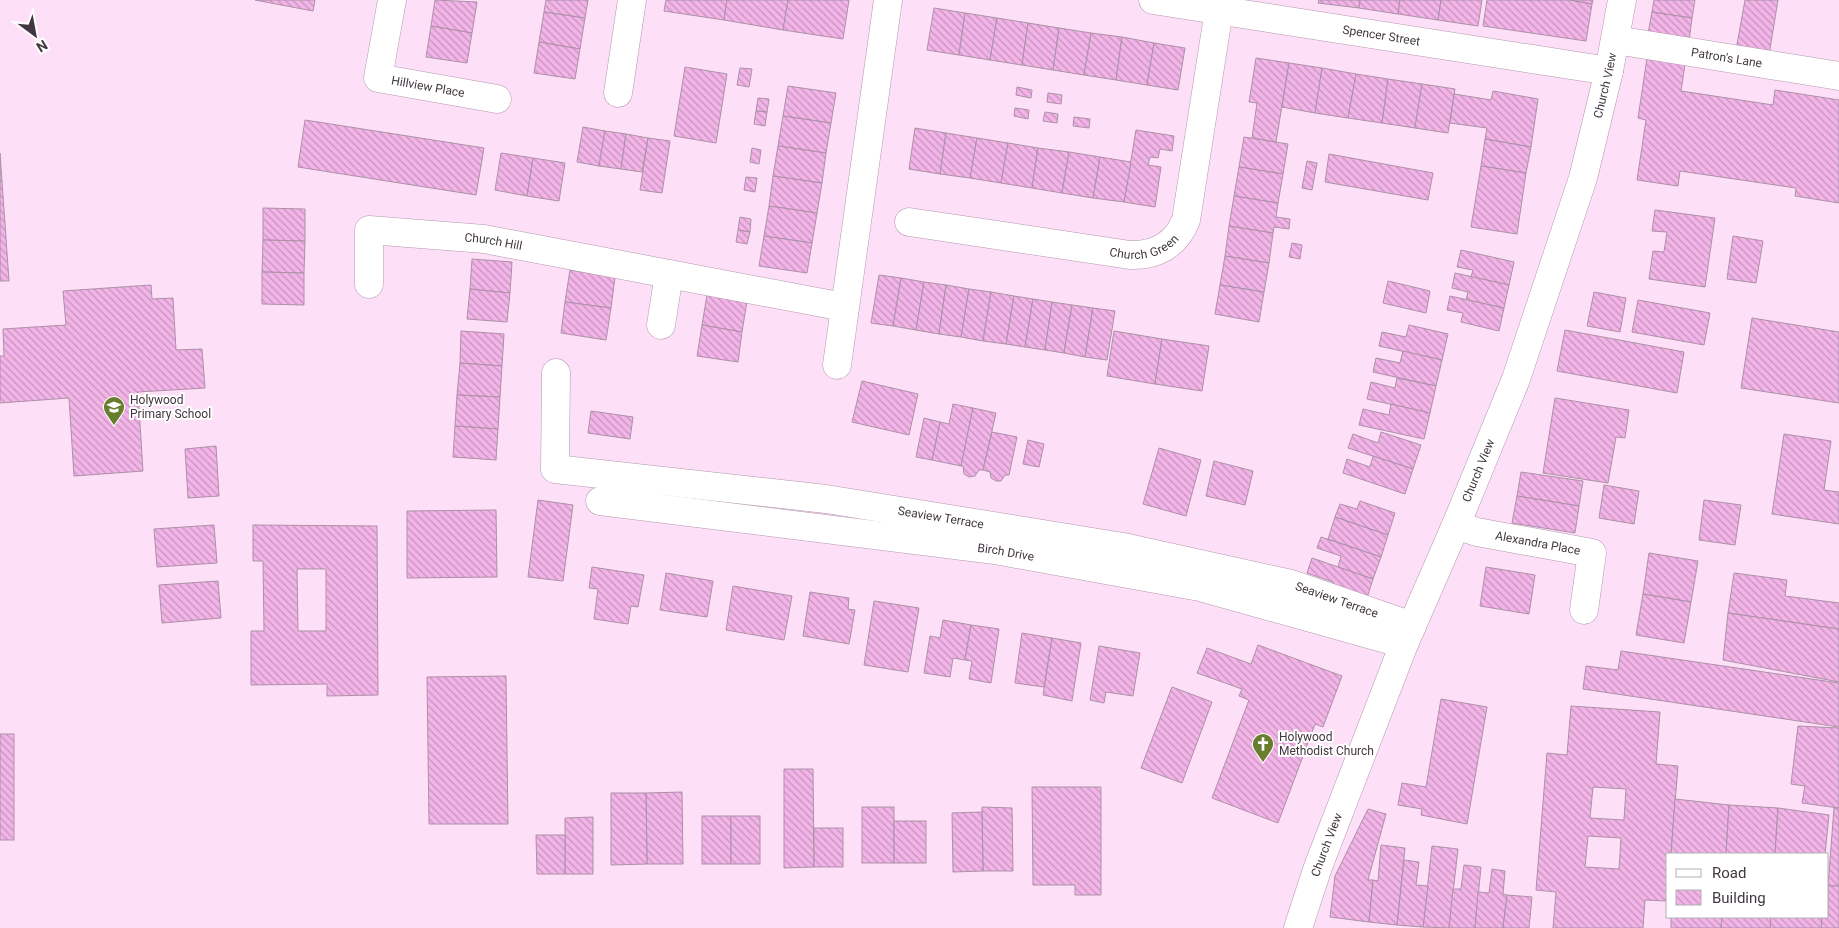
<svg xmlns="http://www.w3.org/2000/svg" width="1839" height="928" viewBox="0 0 1839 928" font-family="Roboto,sans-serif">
<defs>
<pattern id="building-back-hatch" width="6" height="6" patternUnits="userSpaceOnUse" patternTransform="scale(1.25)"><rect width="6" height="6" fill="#f3b4e8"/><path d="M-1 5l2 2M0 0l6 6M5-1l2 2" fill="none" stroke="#c693bd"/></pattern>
</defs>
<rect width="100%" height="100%" fill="#fde0f7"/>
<g fill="url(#building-back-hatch)" stroke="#ac91a7" fill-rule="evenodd">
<path d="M255 0H315L313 11Z"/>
<path d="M435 0 477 2 472 33 431 26Z"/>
<path d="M546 0H588L585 18 544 12Z"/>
<path d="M666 0H727L724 20 664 11Z"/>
<path d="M727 0H788L783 30 724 20Z"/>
<path d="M788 0H849L843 39 783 30Z"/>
<path d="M1319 0H1360L1359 8 1318 3Z"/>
<path d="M1360 0H1400L1398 14 1359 8Z"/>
<path d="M1400 0H1441L1438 20 1398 14Z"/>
<path d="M1441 0H1482L1478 26 1438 20Z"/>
<path d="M1487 0H1570L1592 4 1586 41 1483 26Z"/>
<path d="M1570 0H1593L1592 4Z"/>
<path d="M1654 0H1695L1692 18 1652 12Z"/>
<path d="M1745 0H1778L1769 55 1736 50Z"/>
<path d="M934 8 965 13 959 55 927 50Z"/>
<path d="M544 12 585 18 580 49 539 42Z"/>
<path d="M1652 12 1692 18 1689 41 1648 34Z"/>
<path d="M965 13 997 18 990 60 959 55Z"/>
<path d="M997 18 1028 23 1022 65 990 60Z"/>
<path d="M1028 23 1059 28 1053 70 1022 65Z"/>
<path d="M431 26 472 33 467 63 426 57Z"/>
<path d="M1059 28 1091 33 1084 75 1053 70Z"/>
<path d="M1091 33 1122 37 1116 80 1084 75Z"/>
<path d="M1122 37 1154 43 1147 85 1116 80Z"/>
<path d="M539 42 580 49 575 79 534 73Z"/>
<path d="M1154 43 1185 48 1178 90 1147 85Z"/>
<path d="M1256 58 1289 63 1276 142 1252 138 1257 103 1249 102Z"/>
<path d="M1647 58 1685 64 1681 91 1773 105 1775 90 1839 100V203L1795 196 1796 188 1680 171 1678 186 1637 180 1646 120 1638 118Z"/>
<path d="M1289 63 1322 68 1315 113 1282 107Z"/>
<path d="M685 67 727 74 716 143 674 136Z"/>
<path d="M740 68 752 69 749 87 737 85Z"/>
<path d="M1322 68 1356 74 1348 118 1315 113Z"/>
<path d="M1356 74 1388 79 1382 123 1348 118Z"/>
<path d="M1388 79 1422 84 1415 128 1382 123Z"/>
<path d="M1422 84 1455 89 1448 133 1415 128Z"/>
<path d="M788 86 836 93 831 123 783 116Z"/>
<path d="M1017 87 1032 90 1031 98 1016 95Z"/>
<path d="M1493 91 1538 99 1531 147 1485 139 1487 128 1450 123 1454 94 1491 100Z"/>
<path d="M1048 93 1062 95 1061 104 1047 102Z"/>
<path d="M758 98 769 99 767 112 756 111Z"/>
<path d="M1015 108 1029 110 1028 119 1014 116Z"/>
<path d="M756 111 767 112 765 126 754 124Z"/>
<path d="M1045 112 1058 114 1057 123 1043 121Z"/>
<path d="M783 116 831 123 826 153 778 146Z"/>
<path d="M1074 117 1090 119 1089 128 1073 126Z"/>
<path d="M305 120 484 148 476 195 298 167Z"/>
<path d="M583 127 605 131 599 166 577 162Z"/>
<path d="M915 128 946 133 940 174 909 169Z"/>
<path d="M1136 130 1174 136 1172 151 1160 149 1158 158 1150 157 1148 165 1161 167 1155 207 1124 202Z"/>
<path d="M605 131 626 134 621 169 599 166Z"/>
<path d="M946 133 977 138 970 178 940 174Z"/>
<path d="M626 134 648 138 642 172 621 169Z"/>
<path d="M1244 137 1288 144 1283 174 1239 167Z"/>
<path d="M648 138 670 141 662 193 640 190Z"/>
<path d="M977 138 1008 143 1001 183 970 178Z"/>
<path d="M1485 139 1531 147 1526 173 1481 166Z"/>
<path d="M1008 143 1038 148 1032 188 1001 183Z"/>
<path d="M778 146 826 153 822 183 773 176Z"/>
<path d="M752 148 761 150 759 164 750 162Z"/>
<path d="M1038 148 1069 152 1062 193 1032 188Z"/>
<path d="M1069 152 1100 157 1093 198 1062 193Z"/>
<path d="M0 153 9 281H0Z"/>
<path d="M501 153 533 158 527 196 495 190Z"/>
<path d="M1329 154 1433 173 1428 200 1325 182Z"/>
<path d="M1100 157 1131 162 1124 202 1093 198Z"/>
<path d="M533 158 565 163 559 201 527 196Z"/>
<path d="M1307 161 1317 163 1312 190 1302 188Z"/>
<path d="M1481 166 1526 173 1517 234 1471 227Z"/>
<path d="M1239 167 1283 174 1278 203 1234 196Z"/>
<path d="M773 176 822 183 817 213 769 206Z"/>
<path d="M746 177 757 178 755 192 744 190Z"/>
<path d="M1234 196 1278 203 1276 217 1290 219 1289 229 1274 227 1273 233 1229 226Z"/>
<path d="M769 206 817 213 812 243 764 236Z"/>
<path d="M263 208 305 209V241L263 240Z"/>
<path d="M1655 210 1715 218 1705 287 1649 279 1653 251 1664 252 1667 232 1652 231Z"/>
<path d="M740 217 751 219 750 232 738 230Z"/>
<path d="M1229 226 1273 233 1269 263 1225 256Z"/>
<path d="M738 230 750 232 747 244 736 242Z"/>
<path d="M764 236 812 243 807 273 759 266Z"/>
<path d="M1733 236 1763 241 1756 283 1727 279Z"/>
<path d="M263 240 305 241 304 273 262 272Z"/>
<path d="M1292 243 1302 245 1300 259 1289 257Z"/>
<path d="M1461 250 1514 262 1509 285 1471 277 1473 270 1457 267Z"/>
<path d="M1225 256 1269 263 1264 292 1220 285Z"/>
<path d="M472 259 512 262 510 293 470 289Z"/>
<path d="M570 270 615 277 611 308 565 302Z"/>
<path d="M262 272 304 273V305L262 304Z"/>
<path d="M1455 273 1509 285 1504 308 1466 300 1468 292 1452 288Z"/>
<path d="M879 275 901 278 893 326 871 323Z"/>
<path d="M901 278 924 282 916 330 893 326Z"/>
<path d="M1388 281 1430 291 1426 313 1383 303Z"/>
<path d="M924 282 946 285 939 334 916 330Z"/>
<path d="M151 285 152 299 173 298 176 350 202 349 205 388 138 392 143 471 74 476 69 398 0 403V356H4L3 329 66 325 63 291Z"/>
<path d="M946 285 969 289 961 337 939 334Z"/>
<path d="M1220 285 1264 292 1259 322 1215 314Z"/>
<path d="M470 289 510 293 507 322 467 319Z"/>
<path d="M969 289 991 292 983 341 961 337Z"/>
<path d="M991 292 1014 296 1006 344 983 341Z"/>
<path d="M1594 292 1626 298 1620 332 1587 326Z"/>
<path d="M707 295 747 301 742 332 702 325Z"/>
<path d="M1014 296 1033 299 1025 347 1006 344Z"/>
<path d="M1450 296 1504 308 1499 331 1461 322 1463 313 1447 310Z"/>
<path d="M1033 299 1052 302 1045 350 1025 347Z"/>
<path d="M1638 300 1710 313 1704 345 1632 332Z"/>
<path d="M565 302 611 308 606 340 561 333Z"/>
<path d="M1052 302 1072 305 1064 353 1045 350Z"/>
<path d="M1072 305 1093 308 1085 357 1064 353Z"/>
<path d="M1093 308 1115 311 1107 360 1085 357Z"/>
<path d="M1752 318 1839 332V403L1741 388Z"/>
<path d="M702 325 742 332 738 362 697 356Z"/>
<path d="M1409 325 1448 334 1442 360 1379 346 1382 332 1406 337Z"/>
<path d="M1565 330 1684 352 1677 393 1557 371Z"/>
<path d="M461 331 504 334 502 366 460 363Z"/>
<path d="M1114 331 1162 339 1155 384 1107 376Z"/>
<path d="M1162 339 1209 346 1202 391 1155 384Z"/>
<path d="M1403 351 1442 360 1436 386 1373 372 1376 358 1400 363Z"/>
<path d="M460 363 502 366 500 397 457 395Z"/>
<path d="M1397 378 1436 386 1430 413 1367 399 1371 382 1395 388Z"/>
<path d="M862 381 918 394 909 435 852 422Z"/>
<path d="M457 395 500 397 498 429 455 426Z"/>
<path d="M1555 398 1629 410 1625 438 1616 437 1608 483 1543 473Z"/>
<path d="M953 404 973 408 961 466 932 460 940 422 949 424Z"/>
<path d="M1391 404 1430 413 1424 439 1359 425 1363 409 1389 415Z"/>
<path d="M973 408 996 413 983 470H979L975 476 969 477 964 474 963 466H961Z"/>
<path d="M591 411 633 417 630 439 588 433Z"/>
<path d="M924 418 940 422 932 460 916 457Z"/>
<path d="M455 426 498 429 496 460 453 457Z"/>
<path d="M992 432 1017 437 1009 475H1005L1001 481H996L991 478 990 472 983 470Z"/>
<path d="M1381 432 1421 445 1413 469 1348 448 1353 434 1378 443Z"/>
<path d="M1784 434 1831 441 1824 490 1839 492V524L1772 514Z"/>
<path d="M1028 440 1044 444 1039 467 1023 464Z"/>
<path d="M216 446 219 496 188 498 185 449Z"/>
<path d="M1159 448 1201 460 1186 516 1143 504Z"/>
<path d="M1373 456 1413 469 1405 494 1343 473 1347 459 1370 467Z"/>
<path d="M1214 461 1253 471 1245 505 1206 496Z"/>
<path d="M1521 472 1583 481 1579 506 1517 496Z"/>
<path d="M1604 485 1639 491 1634 524 1599 518Z"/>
<path d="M1517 496 1579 506 1575 533 1512 523Z"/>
<path d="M538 500 573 505 563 581 528 577Z"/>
<path d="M1704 500 1741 505 1735 545 1699 540Z"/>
<path d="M1360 501 1395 513 1388 535 1335 517 1340 504 1357 509Z"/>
<path d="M496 510 497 577 407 578V511Z"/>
<path d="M1335 517 1388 535 1381 557 1328 539Z"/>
<path d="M214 525 217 563 157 567 154 529Z"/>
<path d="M253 525 377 526 378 695 327 696V684L251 685V631H264L263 561H253ZM297 569H326V631H298Z"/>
<path d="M1321 537 1381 557 1373 579 1338 567 1341 556 1317 548Z"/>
<path d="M1649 553 1698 561 1691 602 1643 594Z"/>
<path d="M1312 558 1373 579 1366 601 1330 589 1333 582 1307 573Z"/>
<path d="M592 567 644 575 638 607 631 606 628 624 594 619 598 589 589 588Z"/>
<path d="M1486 567 1535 575 1529 614 1480 606Z"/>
<path d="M666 573 713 581 707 617 660 610Z"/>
<path d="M1734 573 1787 580 1785 596 1839 603V629L1728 613Z"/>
<path d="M218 581 221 618 162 623 159 585Z"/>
<path d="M733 586 792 596 784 640 726 630Z"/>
<path d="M810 592 849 598 848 609 855 610 849 644 803 636Z"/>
<path d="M1643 594 1691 602 1684 643 1636 635Z"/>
<path d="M874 601 919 608 908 672 864 665Z"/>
<path d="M1728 613 1839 629V682L1723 660Z"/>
<path d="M943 620 971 625 965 660 953 658 950 677 924 673 930 636 940 638Z"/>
<path d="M971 625 999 629 991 683 969 679 972 661 965 660Z"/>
<path d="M1022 633 1052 638 1044 687 1015 683Z"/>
<path d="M1052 638 1081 643 1072 701 1043 695Z"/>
<path d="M1258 645 1342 676 1323 727 1315 724 1278 823 1212 798 1249 700 1239 696 1242 689 1197 673 1207 648 1251 664Z"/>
<path d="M1099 646 1140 653 1133 696 1106 692 1104 703 1090 700Z"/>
<path d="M1621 651 1839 683V727L1583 689 1586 666 1618 670Z"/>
<path d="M506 676 508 824H429L427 677Z"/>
<path d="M1172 687 1212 702 1182 783 1141 768Z"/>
<path d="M1441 699 1487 707 1467 824 1421 815 1422 809 1398 805 1402 783 1426 787Z"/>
<path d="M1571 706 1660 712 1656 764 1678 766 1671 854H1668L1667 901 1645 900 1643 928H1553L1556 892 1536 890 1547 753 1567 755ZM1593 787 1626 789 1624 820 1590 818ZM1588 836 1621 838 1619 869 1585 867Z"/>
<path d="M1798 726 1839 728V808L1802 803 1805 786 1791 784Z"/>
<rect x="0" y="734" width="14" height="106"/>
<path d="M784 769H813L814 867 784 868Z"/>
<path d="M1032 787H1101V895H1075V885H1033Z"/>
<path d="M682 792 683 864H647L646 793Z"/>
<path d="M611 793H646L647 864 611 865Z"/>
<path d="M1675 799 1729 805 1726 854H1671Z"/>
<path d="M1729 805 1778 808 1775 854H1726Z"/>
<rect x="862" y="807" width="32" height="56"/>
<path d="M982 807 1012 808 1013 871H983Z"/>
<path d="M1778 808 1829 815 1825 854H1775Z"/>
<path d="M1834 808H1839V886H1828Z"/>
<path d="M1368 809 1386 814 1368 880H1373L1369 922 1330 917 1335 876Z"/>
<path d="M982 812 983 871 953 872 952 813Z"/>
<rect x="702" y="816" width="29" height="48"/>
<rect x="731" y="816" width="29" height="48"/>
<path d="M593 817V874H565V818Z"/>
<rect x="894" y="821" width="32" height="42"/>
<rect x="814" y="828" width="29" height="39"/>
<path d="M536 835H565V874H537Z"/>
<path d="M1381 845 1405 848 1397 925 1369 922 1373 880 1378 881Z"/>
<path d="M1432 846 1458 849 1449 928 1423 927Z"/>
<path d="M1404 860 1419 862 1416 885 1428 886 1423 927 1397 925Z"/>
<path d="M1464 865 1481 867 1475 928H1449L1453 889H1461Z"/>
<path d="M1492 869 1505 871 1503 894 1507 895 1503 928H1475L1478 892 1489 893Z"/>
<path d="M1828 886H1839V928H1821L1822 917H1828Z"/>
<path d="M1507 895 1532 897 1529 928H1503Z"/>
<path d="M1671 917H1722L1721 928H1671Z"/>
<path d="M1722 917H1771L1770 928H1721Z"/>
<path d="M1771 917H1822L1821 928H1770Z"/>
</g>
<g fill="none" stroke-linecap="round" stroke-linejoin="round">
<g stroke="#b297ad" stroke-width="29">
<g id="minor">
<path id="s1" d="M392 0 378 78 497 99"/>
<path id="s2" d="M1153 0 1609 71"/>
<path id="s3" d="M1616 40 1839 76"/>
<path d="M618 93 632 0"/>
<path id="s4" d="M909 222 1130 255C1156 256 1176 245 1186 220L1219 10"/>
<path id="s5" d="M369 284V230L484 239 844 307"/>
<path d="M661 325 669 274"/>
<path d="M837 365 888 0"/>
<path id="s6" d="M556 373 555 469 826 499 1123 547 1291 584 1412 626"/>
<path id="s7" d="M600 501 995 550 1200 587 1404 644"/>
<path id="s8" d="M1456 525 1477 532 1592 553 1584 610"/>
<path id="s9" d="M1298 928 1318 867 1404 644 1456 525 1516 379 1583 178 1609 71 1622 0"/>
</g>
</g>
<use href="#minor" stroke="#fff" stroke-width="28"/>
</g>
<defs>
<g id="school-pin" transform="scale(1.125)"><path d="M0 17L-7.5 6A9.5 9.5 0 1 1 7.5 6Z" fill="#687d2e" stroke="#fff"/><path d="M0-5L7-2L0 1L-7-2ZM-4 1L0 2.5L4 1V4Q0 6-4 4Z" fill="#fff"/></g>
<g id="church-pin" transform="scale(1.125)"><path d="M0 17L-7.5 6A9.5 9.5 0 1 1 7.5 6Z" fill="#687d2e" stroke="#fff"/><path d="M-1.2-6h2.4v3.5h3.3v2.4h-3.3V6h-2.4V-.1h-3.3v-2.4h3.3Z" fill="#fff"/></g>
</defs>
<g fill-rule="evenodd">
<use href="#school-pin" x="114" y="407"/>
<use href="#church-pin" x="1263" y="744"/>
</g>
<g text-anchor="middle" stroke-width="4" stroke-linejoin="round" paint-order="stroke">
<g font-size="12" fill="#423740" stroke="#fff">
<text dy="4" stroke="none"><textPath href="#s2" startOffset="231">Spencer Street</textPath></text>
<text dy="4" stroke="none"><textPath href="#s3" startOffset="112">Patron's Lane</textPath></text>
<text dy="4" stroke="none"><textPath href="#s9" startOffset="898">Church View</textPath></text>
<text dy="4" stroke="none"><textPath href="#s1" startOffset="130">Hillview Place</textPath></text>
<text dy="4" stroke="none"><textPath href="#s5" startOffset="179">Church Hill</textPath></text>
<text dy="4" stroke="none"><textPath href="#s4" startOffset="239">Church Green</textPath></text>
<text dy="4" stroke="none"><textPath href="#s9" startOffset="492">Church View</textPath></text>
<text dy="4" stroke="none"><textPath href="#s6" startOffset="485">Seaview Terrace</textPath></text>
<text dy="4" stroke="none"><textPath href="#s8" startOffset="84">Alexandra Place</textPath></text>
<text dy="4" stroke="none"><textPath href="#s7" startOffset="409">Birch Drive</textPath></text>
<text dy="4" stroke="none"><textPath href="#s6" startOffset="890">Seaview Terrace</textPath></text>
<text dy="4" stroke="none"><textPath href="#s9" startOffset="88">Church View</textPath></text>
</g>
<g font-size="12" fill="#423740" stroke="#fff" text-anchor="start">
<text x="130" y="404">Holywood<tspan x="130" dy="14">Primary School</tspan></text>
<text x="1279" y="741">Holywood<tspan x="1279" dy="14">Methodist Church</tspan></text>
</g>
</g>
<rect x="1666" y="853" width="162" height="65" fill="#ffffff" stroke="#b3afb3"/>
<rect x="1676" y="869" width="25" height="8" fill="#ffffff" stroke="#b3afb3"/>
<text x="1712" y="878" font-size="15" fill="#423740">Road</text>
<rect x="1676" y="890" width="25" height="15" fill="url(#building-back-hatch)" stroke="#b3afb3"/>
<text x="1712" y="903" font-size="15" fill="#423740">Building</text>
<g transform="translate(35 35) rotate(148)" stroke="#ffffff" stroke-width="4" paint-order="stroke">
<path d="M0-4L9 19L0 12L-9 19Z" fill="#423740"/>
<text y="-8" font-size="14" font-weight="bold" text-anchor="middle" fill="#423740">N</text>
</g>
</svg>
